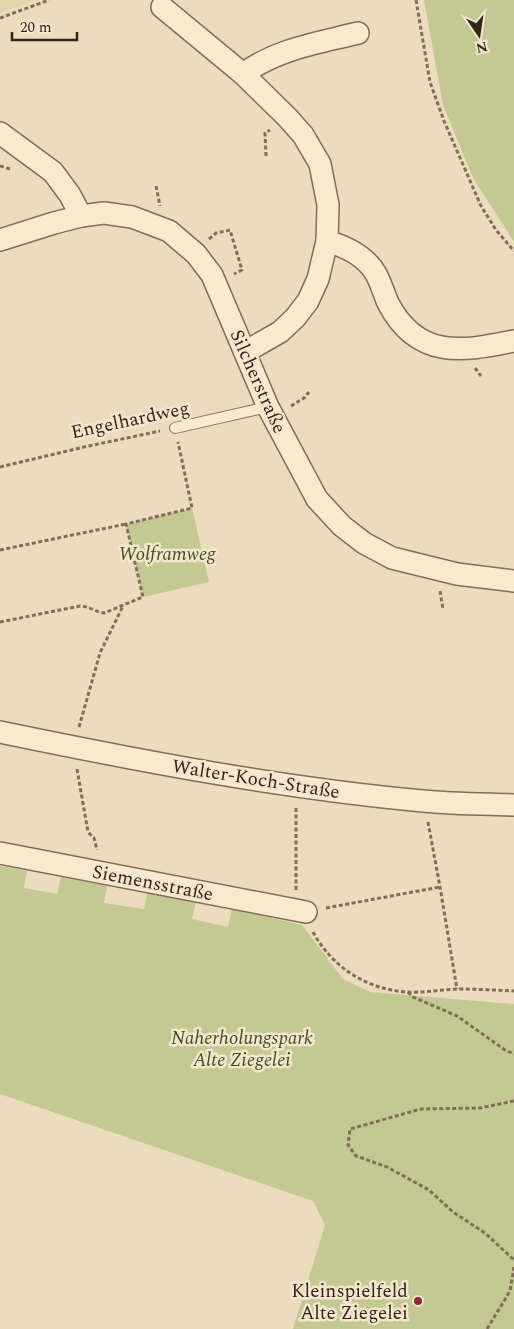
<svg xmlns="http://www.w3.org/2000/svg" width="514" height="1329" viewBox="0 0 514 1329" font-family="Spectral,serif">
<rect width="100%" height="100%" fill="#ebdcbe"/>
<path fill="#e0d5ac" d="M0 0H35L0 13Z"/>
<g fill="#c4c893">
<path d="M424 0H514V242L473 178 443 105Z"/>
<path d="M192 508 209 582 143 597 126 524Z"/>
<path d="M0 866 27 871 24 888 57 894 61 877 107 886 104 903 144 909 147 893 196 901 192 919 228 927 232 909 302 925 343 979 370 992 514 1004V1329H293L325 1225 313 1201 0 1094Z"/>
</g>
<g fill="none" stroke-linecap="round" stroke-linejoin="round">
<g stroke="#826d58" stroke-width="12">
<path id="lane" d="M175 428 268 407"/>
</g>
<g stroke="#826d58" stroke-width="24">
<g id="street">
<path d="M162 7 243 74 287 117 303 135 320 164 328 205 327 241 318 279 308 301 295 318 280 332 245 352"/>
<path d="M243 74C277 49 318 43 358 33"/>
<path d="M0 133 53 172 70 195 81 216"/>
<path d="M0 240 54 223 81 216 104 213 132 217 169 231 196 254 212 275 268 407 317 499 342 526 364 543 392 558 457 574 514 581"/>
<path d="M327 241C347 247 366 256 376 274 381 283 384 294 388 303 417 359 461 352 514 341"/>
<path d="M0 732C140 761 281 788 423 801 453 804 484 804 514 805"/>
<path d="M0 853 306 912"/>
</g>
</g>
<g stroke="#826d58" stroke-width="3" stroke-dasharray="4 2.5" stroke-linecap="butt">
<path d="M416 0 430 82 444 121 481 206 496 230 514 251"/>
<path d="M0 18 49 0"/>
<path d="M266 156 265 133 270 130"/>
<path d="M0 166 10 169"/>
<path d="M156 186 160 206"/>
<path d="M209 239 216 233 230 230 242 270 234 274"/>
<path d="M475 368 481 376"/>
<path d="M291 406 304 398 309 392"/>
<path d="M0 467 84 447 160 431"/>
<path d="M0 550 126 524"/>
<path d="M440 591 443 609"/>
<path d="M0 622 80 606C89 606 95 612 104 613L143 597 126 524 192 508 178 442"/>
<path d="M79 727 100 653 123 606"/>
<path d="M77 769 88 832 94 838 97 850"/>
<path d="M428 822 440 887 457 989"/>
<path d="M296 890V806"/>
<path d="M326 908 440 887"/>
<path d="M313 932C332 967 366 989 406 992 422 993 439 990 456 989 475 989 495 990 514 991"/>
<path d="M408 992 413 997 457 1016 505 1050 514 1054"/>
<path d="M514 1101 480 1108 421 1109 350 1129 348 1145 356 1156 387 1167 429 1190 453 1212 485 1233 514 1260"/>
<path d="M487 1329 510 1291 514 1267"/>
</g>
<use href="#lane" stroke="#f7ead1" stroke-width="10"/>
<use href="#street" stroke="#f7ead1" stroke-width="21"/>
</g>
<circle fill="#8e2b30" stroke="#f3e6cd" stroke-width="2" cx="418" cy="1301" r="5"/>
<g text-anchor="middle" stroke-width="5" stroke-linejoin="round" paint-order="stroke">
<g font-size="19" fill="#32261c" stroke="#f3e6cd">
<text transform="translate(259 381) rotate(66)" y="7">Silcherstraße</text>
<text transform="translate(130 419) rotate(-12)" y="7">Engelhardweg</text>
<text transform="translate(256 778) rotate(9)" y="7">Walter-Koch-Straße</text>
<text transform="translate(153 882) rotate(11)" y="7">Siemensstraße</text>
</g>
<g font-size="19" font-style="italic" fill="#454e23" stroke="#f3e6cd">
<text x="167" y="560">Wolframweg</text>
<text x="242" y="1044">Naherholungspark<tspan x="242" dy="22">Alte Ziegelei</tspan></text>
</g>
<g font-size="19" fill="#32261c" stroke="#f3e6cd" text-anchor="end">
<text x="408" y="1297">Kleinspielfeld<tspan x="408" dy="22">Alte Ziegelei</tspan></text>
</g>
</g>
<g transform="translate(479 35) rotate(167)" stroke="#f3e6cd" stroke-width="4" paint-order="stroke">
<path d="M0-4L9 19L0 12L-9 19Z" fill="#32261c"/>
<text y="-8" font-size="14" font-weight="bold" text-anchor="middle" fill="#32261c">N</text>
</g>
<path d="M12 32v8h65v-8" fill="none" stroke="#32261c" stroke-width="2.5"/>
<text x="20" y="32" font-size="15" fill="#32261c" stroke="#f3e6cd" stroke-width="4" paint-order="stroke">20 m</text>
</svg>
